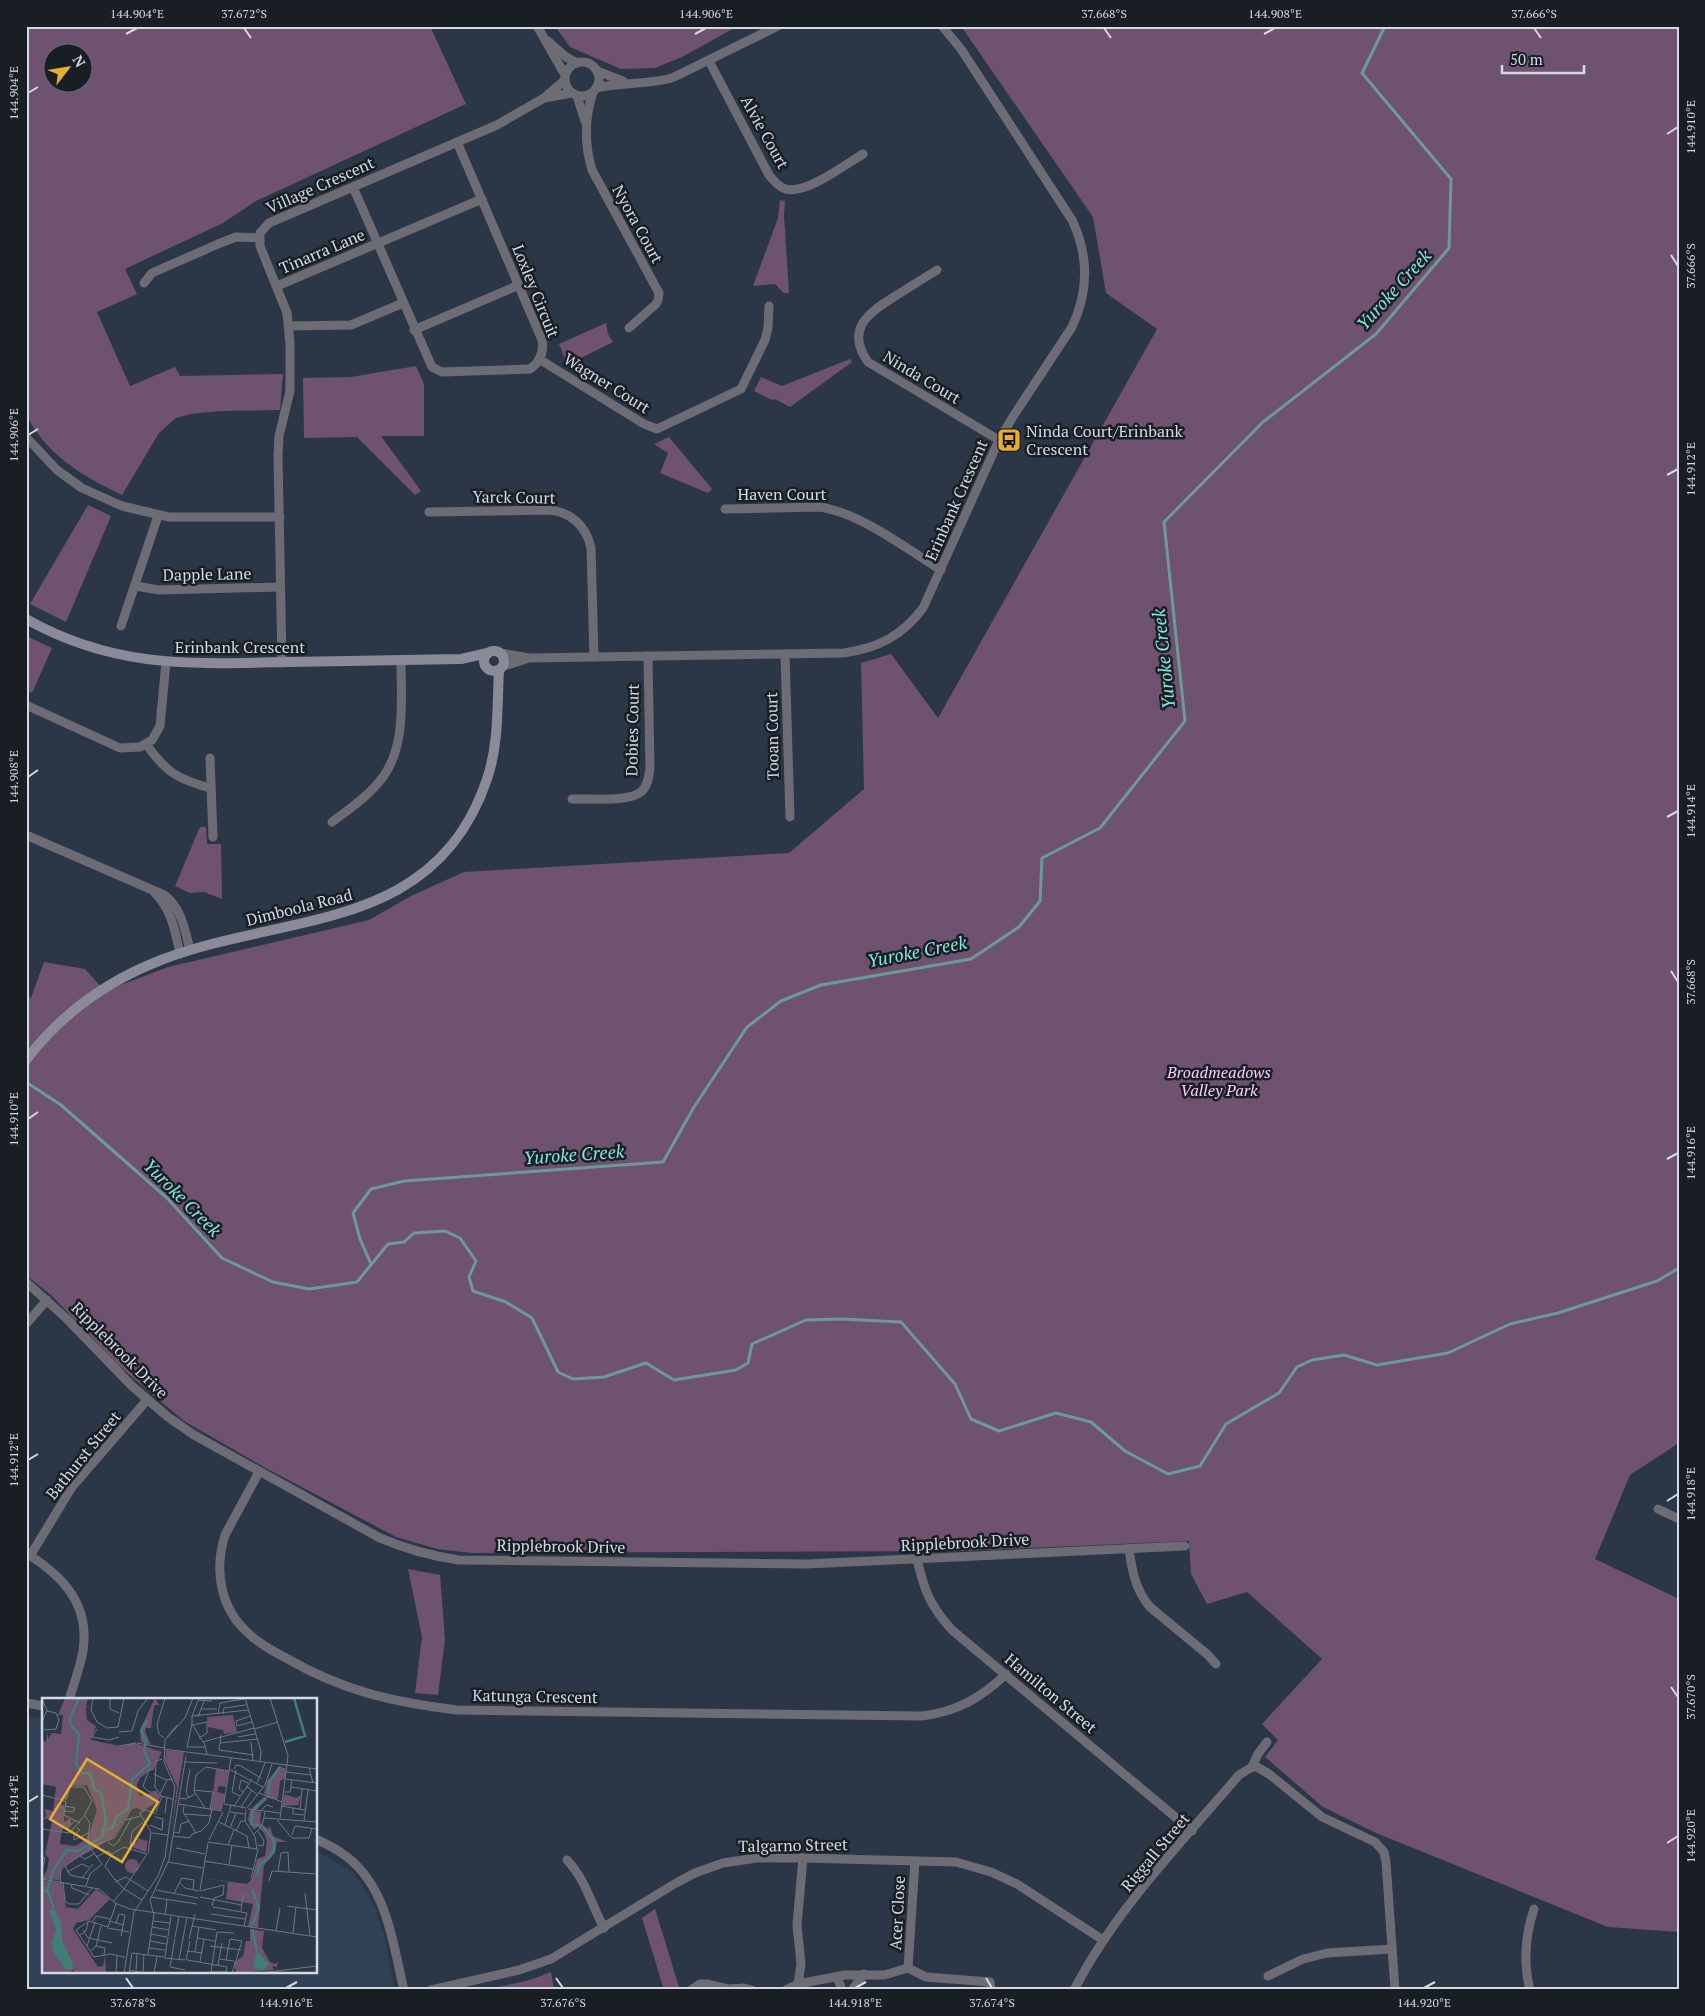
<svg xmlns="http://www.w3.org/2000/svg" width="1705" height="2016" viewBox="0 0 1705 2016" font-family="'PT Serif',serif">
<rect width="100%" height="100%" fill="#2b3746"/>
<path fill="#314155" d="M26 1716 44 1719V1972H316V1851L353 1872 373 1903 384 1935 395 1990H26Z"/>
<g fill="#6e5270" fill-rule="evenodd">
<path d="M26 26H430L466 104 256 201 223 223 125 269 137 294 97 312 130 386 175 367 180 376 283 374 280 410 220 411 191 414 176 418 159 433 122 495C81 475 49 457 26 415ZM52 52H82V82H52Z"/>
<path d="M555 26H738L682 57 655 68 621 69 570 47Z"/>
<path d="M961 26H1679V1443L1630 1475 1595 1559 1679 1599V1932L1608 1927 1376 1833 1323 1807 1265 1757 1278 1740 1262 1724 1322 1659 1247 1592 1207 1604 1191 1574 1189 1541 960 1551 472 1553 437 1549 396 1537 262 1466 184 1421 119 1366 51 1295 26 1275V996L31 998 44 962 85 969 105 991 168 967 369 920 413 895 464 872 789 853 864 789 861 663 891 654 938 718 1157 329 1106 293 1093 217Z"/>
<path d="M780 200 785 201 784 215 789 293H784L775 284 753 286 778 218Z"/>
<path d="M606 323 608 334 613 342 573 362 569 368 559 344Z"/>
<path d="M850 359 852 362 790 407 775 399 772 400 754 391 761 377 782 386Z"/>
<path d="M416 366 424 384V436H381L421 491 415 495 357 437 304 438 303 378 351 377Z"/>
<path d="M669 437 712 489 708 493 660 473 668 453 654 444Z"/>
<path d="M88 505 111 516 66 622 30 604Z"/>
<path d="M26 636 52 648 32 693 26 690Z"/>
<path d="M200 827H206L207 844H221L222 899 204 892 190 893 175 886Z"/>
<path d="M408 1569 440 1575 445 1639 438 1695 415 1693 422 1637Z"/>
<path d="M655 1909 680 1990H664L642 1918Z"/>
<path d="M551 1972 554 1990H486L530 1980Z"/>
</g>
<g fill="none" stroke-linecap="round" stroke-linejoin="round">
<g stroke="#6c9a98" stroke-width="3">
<path d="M26 1082 61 1105 167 1198 222 1258 273 1282 309 1289 357 1282 388 1244 404 1242 414 1233 445 1231 460 1238 476 1261 469 1277 473 1291 506 1302 532 1318 558 1372 573 1379 604 1377 646 1363 674 1380 736 1370 748 1363 752 1344 806 1320 841 1319 901 1322 955 1384 971 1419 999 1431 1056 1413 1091 1422 1125 1451 1168 1474 1200 1466 1226 1424 1279 1393 1297 1367 1312 1360 1344 1355 1377 1365 1448 1353 1510 1324 1558 1313 1657 1281 1679 1268"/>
<path d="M371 1264 360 1239 353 1213 371 1189 404 1181 663 1162 694 1107 747 1027 781 1001 821 985 971 959 1019 927 1040 901 1042 858 1100 828 1185 721 1164 522 1263 422 1376 334 1449 248 1451 179 1362 73 1385 26"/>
</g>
<g stroke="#6d6c75" stroke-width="9">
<path d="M537 26 565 75"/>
<path d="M548 41 566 57 577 63"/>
<path d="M709 61 769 175C773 180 777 185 783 188 802 198 846 164 863 154"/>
<circle cx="582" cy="79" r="17"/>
<path d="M597 71 623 81"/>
<path d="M596 88C621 82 647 85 672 78L778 26"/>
<path d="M593 92C584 119 584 143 592 170L659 293 658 300 656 304 629 328"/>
<path d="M577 96 585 121"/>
<path d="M544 98 572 93"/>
<path d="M353 187 432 367 442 372 530 369C540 362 544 352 542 340L457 142"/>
<path d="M937 270C924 278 910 287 897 295 870 312 844 328 868 362L999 440"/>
<path d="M144 283 152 273 218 244 236 237 259 238"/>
<path d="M277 286 482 199"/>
<path d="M289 326 351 325 403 303"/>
<path d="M414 330 519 285"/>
<path d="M539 359 644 424 657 429 741 389 765 340 768 328 769 306"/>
<path d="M26 437 57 470 82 488 122 506 169 517H280"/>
<path d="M725 509 819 507C859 512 907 549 941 570"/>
<path d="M429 512 547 510C570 511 586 525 591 548L594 657"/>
<path d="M135 586 159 590 280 587"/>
<path d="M121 626 158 516"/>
<path d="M501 653 529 658 844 653C878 648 902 636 923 608L999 440 1014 415 1072 327C1089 291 1089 256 1072 220L961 49 942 26"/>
<path d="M785 654 790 817"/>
<path d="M282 662 278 456 279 436 290 391V343L287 313 260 246V233L269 223 497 125 544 98 565 80"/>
<path d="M504 666 526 659"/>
<path d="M26 705 120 748 140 747 152 740 160 726 166 662"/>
<path d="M146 744C166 772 177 779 210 788"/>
<path d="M210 758 213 837"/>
<path d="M572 799C589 798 630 803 642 791 648 785 649 776 650 768L648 656"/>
<path d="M332 822C348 810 366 798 379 782 407 750 401 700 401 660"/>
<path d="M26 835 164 895C182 908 185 931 190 950"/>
<path d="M155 893C172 910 175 931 180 954"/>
<path d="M26 1282 67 1319 132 1386 168 1417 194 1435 380 1538C406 1549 431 1556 459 1560L807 1564 1185 1546"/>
<path d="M26 1324 47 1300"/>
<path d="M259 1472 225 1535C214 1570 220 1608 248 1633 259 1644 273 1651 286 1658 343 1691 392 1702 457 1710L922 1716C956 1712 981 1698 1006 1674"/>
<path d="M1658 1509 1679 1519"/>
<path d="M1129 1549C1132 1571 1135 1589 1150 1607L1208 1655 1216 1664"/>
<path d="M26 1553C63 1576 90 1604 83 1651 80 1667 74 1684 69 1700"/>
<path d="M30 1556 72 1487 147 1400"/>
<path d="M917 1559C924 1590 930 1606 952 1630L1192 1831"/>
<path d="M26 1703 44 1706"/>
<path d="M1252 1767H1257L1269 1774 1322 1817 1375 1842 1384 1852 1386 1862 1395 1990"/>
<path d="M316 1839C324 1843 333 1847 340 1852 387 1882 392 1941 404 1990"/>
<path d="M567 1860C586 1880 591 1904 604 1928"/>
<path d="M908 1968 915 1861"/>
<path d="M1268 1976 1303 1959 1327 1953 1392 1949"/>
<path d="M837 1977 842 1990"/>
<path d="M798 1984 801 1964 797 1925 803 1858"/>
<path d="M431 1990 519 1970 551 1959 676 1883 695 1873 723 1863 757 1858H803L956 1862 991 1872 1017 1884 1103 1940"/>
<path d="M691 1990 700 1984H707L728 1989 744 1988 752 1990"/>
<path d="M786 1990 798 1984 845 1975H884L908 1968 926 1977 990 1982 991 1990"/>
<path d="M852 1990 864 1974"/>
<path d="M1074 1990C1115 1910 1181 1843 1239 1775L1252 1767 1258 1754 1267 1742"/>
<path d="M1530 1990C1523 1962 1525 1936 1534 1909"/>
</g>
<g stroke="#8b8a98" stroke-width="10">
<path d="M26 619C115 669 192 664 289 662 346 661 404 660 461 659L488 653"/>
<circle cx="494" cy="661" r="10"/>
<path d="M26 1060C61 1014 107 981 161 960 286 912 435 934 487 779 499 744 497 707 499 670"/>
</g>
</g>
<path fill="none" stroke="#d3dae4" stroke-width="2" d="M244 28 251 38M1104 28 1111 38M1534 28 1541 38M126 34 137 28M695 34 706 28M1264 34 1275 28M28 93 38 87M1667 134 1678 127M1671 255 1678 266M28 435 38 429M1667 475 1678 469M28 777 38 770M1667 817 1678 811M1671 971 1678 982M28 1119 38 1112M1667 1159 1678 1153M28 1460 38 1454M1667 1501 1678 1494M1671 1687 1678 1697M28 1802 38 1796M1667 1843 1678 1836M126 1978 133 1988M556 1978 563 1988M986 1978 992 1988M286 1988 297 1982M855 1988 866 1982M1424 1988 1435 1982"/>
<defs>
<g id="bus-square" transform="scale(1.25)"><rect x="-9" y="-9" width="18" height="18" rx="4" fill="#e4ad35" stroke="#191e25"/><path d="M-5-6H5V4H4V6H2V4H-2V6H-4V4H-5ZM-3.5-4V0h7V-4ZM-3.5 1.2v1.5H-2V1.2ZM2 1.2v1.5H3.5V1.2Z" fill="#111"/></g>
</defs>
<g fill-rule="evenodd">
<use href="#bus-square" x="1009" y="440"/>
</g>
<g text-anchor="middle" stroke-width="5" stroke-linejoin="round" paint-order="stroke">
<g font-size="16" fill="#d3dae4" stroke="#191e25">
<text transform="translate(765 132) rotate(61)" y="6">Alvie Court</text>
<text transform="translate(320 185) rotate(-24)" y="6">Village Crescent</text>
<text transform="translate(638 224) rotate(61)" y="6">Nyora Court</text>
<text transform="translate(322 251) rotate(-23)" y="6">Tinarra Lane</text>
<text transform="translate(536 291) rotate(68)" y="6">Loxley Circuit</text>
<text transform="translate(922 377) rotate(31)" y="6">Ninda Court</text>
<text transform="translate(607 383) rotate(32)" y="6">Wagner Court</text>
<text x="782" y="500">Haven Court</text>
<text transform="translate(514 497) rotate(1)" y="6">Yarck Court</text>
<text transform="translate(956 500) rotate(-66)" y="6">Erinbank Crescent</text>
<text transform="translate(207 574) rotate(-1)" y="6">Dapple Lane</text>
<text x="240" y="653">Erinbank Crescent</text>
<text transform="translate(632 730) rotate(-89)" y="6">Dobies Court</text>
<text transform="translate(772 736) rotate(-91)" y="6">Tooan Court</text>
<text transform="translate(299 907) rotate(-14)" y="6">Dimboola Road</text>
<text transform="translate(120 1350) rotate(45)" y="6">Ripplebrook Drive</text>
<text transform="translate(83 1455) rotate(-51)" y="6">Bathurst Street</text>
<text transform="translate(965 1542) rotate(-3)" y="6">Ripplebrook Drive</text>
<text transform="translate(561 1546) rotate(1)" y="6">Ripplebrook Drive</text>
<text transform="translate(1051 1693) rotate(40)" y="6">Hamilton Street</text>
<text transform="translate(535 1696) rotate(1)" y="6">Katunga Crescent</text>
<text transform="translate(793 1845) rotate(-1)" y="6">Talgarno Street</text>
<text transform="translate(1155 1852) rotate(-50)" y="6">Riggall Street</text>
<text transform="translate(897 1913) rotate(-87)" y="6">Acer Close</text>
</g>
<g font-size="16" fill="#d3dae4" stroke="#191e25" text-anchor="start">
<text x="1026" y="437">Ninda Court/Erinbank<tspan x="1026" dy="18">Crescent</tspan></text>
</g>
<g font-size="16" font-style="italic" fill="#f7cdfb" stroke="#191e25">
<text x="1219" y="1078">Broadmeadows<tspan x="1219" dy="18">Valley Park</tspan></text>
</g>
<g font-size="18" font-style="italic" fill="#83e7dc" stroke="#191e25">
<text transform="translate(1394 290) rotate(-48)" y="6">Yuroke Creek</text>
<text transform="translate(1164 659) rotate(-96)" y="6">Yuroke Creek</text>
<text transform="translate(917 952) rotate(-11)" y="6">Yuroke Creek</text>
<text transform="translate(574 1155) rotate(-4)" y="6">Yuroke Creek</text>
<text transform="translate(182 1198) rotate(45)" y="6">Yuroke Creek</text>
</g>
</g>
<g transform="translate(42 1698)">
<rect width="275" height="275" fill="#2b3746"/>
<path d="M23 0H46L44 8H49L44 9 45 22 54 28 49 42 78 48 93 45 120 54 112 70 98 80 95 87 98 98 114 94 119 98 116 103 101 113 95 110 88 112 71 140 20 169 17 182 0 181 5 172 7 161 3 156 10 124 8 120 0 122 4 118 3 111 11 113 14 89 0 86V42L4 44 6 33V41L10 35 19 36 21 17H16ZM45 87 55 112 46 139 40 144 37 140 40 144 33 148 18 146 20 129 29 128V120L22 124V107L16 106 17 102 24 101 29 88ZM113 0 117 7H113L111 14 109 30H104L103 33 109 47 99 44 98 32ZM191 17 195 34 182 36 181 32 166 29 165 19ZM124 52 142 54 129 137 135 88 123 63ZM238 68 244 71 243 80 238 83 236 101 225 100 222 95 225 83ZM174 71 186 73 184 89 177 88 175 94 183 96 180 112 169 111ZM242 96 254 100 259 97 256 107 240 108ZM222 99 225 101 213 113 219 114 218 125 226 131 228 128 231 138 245 144H235L233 155 222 167 216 230 206 229 211 206 184 201 186 184 160 180 205 186 210 181 215 161 223 158 225 143 222 135 216 128 212 132 206 122 208 112ZM90 139 106 143 104 154 92 150 90 144 94 145 96 141ZM83 168a7 7 0 1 1 14 0a7 7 0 1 1-14 0ZM0 182 20 185 24 209 36 211 54 191 68 201 47 222 34 225 31 231 56 269 61 268 63 258 64 275H32L31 272 27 275H0ZM208 231 222 233 220 250 228 264 233 266 236 264 235 269 230 268 232 272 194 275 192 264 201 258 204 243H208Z" fill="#6e5270" fill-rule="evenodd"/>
<path d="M7 212H13L19 225 20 243 31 266 30 272 23 271 12 255 10 244 14 232ZM215 253 227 266 220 273 211 269Z" fill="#407f78"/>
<path fill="none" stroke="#407f78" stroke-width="2.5" d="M37 0 28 20V26L37 36 34 66 40 75H48L52 91 59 95 64 123 60 135M243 44 263 38 252 0M226 96 228 83 238 69M212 111 224 100M211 113 209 126 218 128M215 177 218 166 226 161 232 152V142L221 129M0 192 6 194 12 211M5 193 12 171 25 152 36 153 60 139 62 132 70 130 75 118 86 111 90 81 108 66 102 53 104 42 99 33 105 22M210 227 217 210 210 191M210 231 215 253"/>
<path fill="none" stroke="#6e7885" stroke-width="1" d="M51 0 49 12 55 24 65 30 76 29M68 0V11L77 15M203 0 219 53 218 64M228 0 246 58 238 120M0 1 5 12 0 24M156 2 169 3 170 0M159 11H175M176 16 178 5 202 1M181 16 182 10 204 7M150 18 206 12M150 18V26L163 47 165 57M150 18 157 0M208 18 194 23 195 28 210 24M156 19 162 3M150 26 145 49H164M151 27 165 24V35L157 40M76 29 82 0M55 31 50 39 67 42 77 39M212 31 236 24M2 32 14 31 17 22 14 15 5 13M77 34 90 33 96 13 106 0M179 37 177 52 212 57M125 39 135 27M196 39 213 36M122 40 117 36 115 27 123 0M161 44 212 30M209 44 211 63M95 45 122 50M178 45 216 41M77 48 94 45M122 51 275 71M120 61 114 63 113 89 119 98 131 101M142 64 175 65M267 70 271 85M112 71 107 72 101 88 107 94H115M187 71 221 89M192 71 194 67 199 68 219 80M194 72 190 94 198 98M244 74 269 77M112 76 124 82 131 81M243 81 275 85M215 85 223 65M204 88 216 97M249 89 275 93M151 92 171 94 168 111M201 94 197 91 199 82 206 85M241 94H248L250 82M217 95 240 104M118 96 125 82M0 97 23 103M137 100 144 101 153 96M147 100 144 94 148 71M24 102 28 89H42L50 103 42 118M24 103 22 117 38 125M182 105 189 60M136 106 180 113M182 106 204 110M142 108 141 114 154 135M192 108 210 81M239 108 263 112M199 109 210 92M163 110 152 93 154 77 164 69 187 73M205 110 223 87 230 66M251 110V116L262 117M206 111 238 115M258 111 260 91M204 112 203 123 213 139 215 151M23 113 31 114 33 110 23 108M219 113 224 107 231 109M97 114 109 134M114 114 120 98M188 114 203 116M98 115 104 112 114 116M123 115 125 100M143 116 169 118M43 118 48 125 46 139 48 150M222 120 275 124M83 122 98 118M235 122 250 140H267L270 130M262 123 266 92M177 124 205 138 207 150M108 127 120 132 121 121 113 119M183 127 189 107M35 130 38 132 32 137V142L46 135M188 130 194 115M0 131 28 135 42 118M194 133 199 123H203M216 133 222 143 221 148 216 147M132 134 137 135 139 126 147 123M19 135 20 130 27 129 33 122M110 135 126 137M211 137 220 128 223 114M250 137 253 128 275 131M131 138 148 140M148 140 150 136 159 133 167 125 170 111M167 142 181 114M66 144 71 148 76 144 89 121M166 144 215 151M186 147 192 132M50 149 72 140 89 112M88 150 90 134 101 124M134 150 163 156M49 151 60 166M106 155 109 134M38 158 43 161 52 156M0 159 3 160 0 172M54 159 66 153 71 156M162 163 211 171M126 164 161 170M187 167 190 147M23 168 28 177 46 181M63 168 70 156 82 149 105 156M63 168 73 182M236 173 239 155 246 154 247 174M25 174 40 166 47 169M40 180 51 166M0 181 57 191 73 205 88 211 275 239M73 181 82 191 105 156M209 181 216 151M227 183 230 173 275 176M18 184 19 171 48 150M21 184 23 203 27 206H37L50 190M73 184 84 179 106 193M137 184 143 190 157 193M29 186 30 190 47 197M44 188 48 176 60 166M114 192 156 200M158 192 166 145M158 193 182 187 181 197 172 200 170 208M132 195 140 180 152 182 151 192M263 195 268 238M109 199 155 206M158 199 200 207M71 204 82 191 100 202M245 208 275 212M171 209 205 215 202 228M199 213 201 196M111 214 108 202 127 162 144 58M169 216 203 221M123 217 125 202M51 223 54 218 68 221M67 223 82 227M111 223 128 225M74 225 77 216 83 217 79 238M150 228 174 232M66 229 47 223 34 232 52 259 68 256 83 259M66 229 74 206M110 229 127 232M66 230 87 234M41 232 46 240 70 245M234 233 238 210M251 235 254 209M109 236 125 239M37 238 44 233 46 224M126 238 129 218M133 239 137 219M133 240 128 269 143 272M155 240 173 243M147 241 153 216M188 241 200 243 190 275M108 243 124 246M45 248 53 224M54 248 63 250 62 257M168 248 199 252M107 250 123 252M49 253 54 248 59 228M145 253 160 255M153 254 157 229M90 255 122 259M106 257 112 215M123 259 126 239M122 260 143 262M177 261 192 263M137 262 145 219M144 262 148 243M145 262 185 269M184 262 188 241M158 264 162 241M176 267 180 245M185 269 184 274H169L175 234 192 235M87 272 103 275M94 273 95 256M74 275 75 258M82 275 92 214 116 178 123 159 133 89 122 64 123 42 143 20 151 0M87 275 90 255M101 275 102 256M112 275 115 259M218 275 275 268"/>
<path fill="#e4ad35" fill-opacity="0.15" stroke="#e4ad35" stroke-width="2.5" d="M45 61 116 104 80 164 8 121Z"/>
<rect width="275" height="275" fill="none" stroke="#d3dae4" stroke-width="2.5"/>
</g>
<rect width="1705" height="2016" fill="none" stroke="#191e25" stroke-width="55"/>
<g transform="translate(68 68) rotate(59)"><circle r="24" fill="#191e25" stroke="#636971"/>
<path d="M0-4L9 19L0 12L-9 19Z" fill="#e4ad35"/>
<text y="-8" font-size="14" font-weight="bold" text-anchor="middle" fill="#d3dae4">N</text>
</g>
<path d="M1502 65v8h82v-8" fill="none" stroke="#d3dae4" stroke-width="2.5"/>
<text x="1510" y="65" font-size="15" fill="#d3dae4" stroke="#191e25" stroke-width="4" paint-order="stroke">50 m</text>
<rect x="28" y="28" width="1650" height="1960" fill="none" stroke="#d3dae4" stroke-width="2"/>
<g font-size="12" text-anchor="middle" fill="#d3dae4">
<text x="137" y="18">144.904°E</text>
<text x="244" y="18">37.672°S</text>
<text x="706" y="18">144.906°E</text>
<text x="1104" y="18">37.668°S</text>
<text x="1275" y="18">144.908°E</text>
<text x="1534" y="18">37.666°S</text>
<text transform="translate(14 93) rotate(-90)" y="4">144.904°E</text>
<text transform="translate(1691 127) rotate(-90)" y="4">144.910°E</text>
<text transform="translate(1691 266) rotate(-90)" y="4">37.666°S</text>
<text transform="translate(14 435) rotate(-90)" y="4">144.906°E</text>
<text transform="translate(1691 469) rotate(-90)" y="4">144.912°E</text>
<text transform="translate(14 777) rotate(-90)" y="4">144.908°E</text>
<text transform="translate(1691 811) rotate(-90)" y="4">144.914°E</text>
<text transform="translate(1691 982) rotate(-90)" y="4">37.668°S</text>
<text transform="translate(14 1119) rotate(-90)" y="4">144.910°E</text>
<text transform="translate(1691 1153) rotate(-90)" y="4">144.916°E</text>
<text transform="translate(14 1460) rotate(-90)" y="4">144.912°E</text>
<text transform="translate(1691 1494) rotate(-90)" y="4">144.918°E</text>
<text transform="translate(1691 1697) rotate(-90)" y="4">37.670°S</text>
<text transform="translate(14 1802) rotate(-90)" y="4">144.914°E</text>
<text transform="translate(1691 1836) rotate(-90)" y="4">144.920°E</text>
<text x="133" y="2007">37.678°S</text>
<text x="286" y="2007">144.916°E</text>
<text x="563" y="2007">37.676°S</text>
<text x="855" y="2007">144.918°E</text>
<text x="992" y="2007">37.674°S</text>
<text x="1424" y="2007">144.920°E</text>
</g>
</svg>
